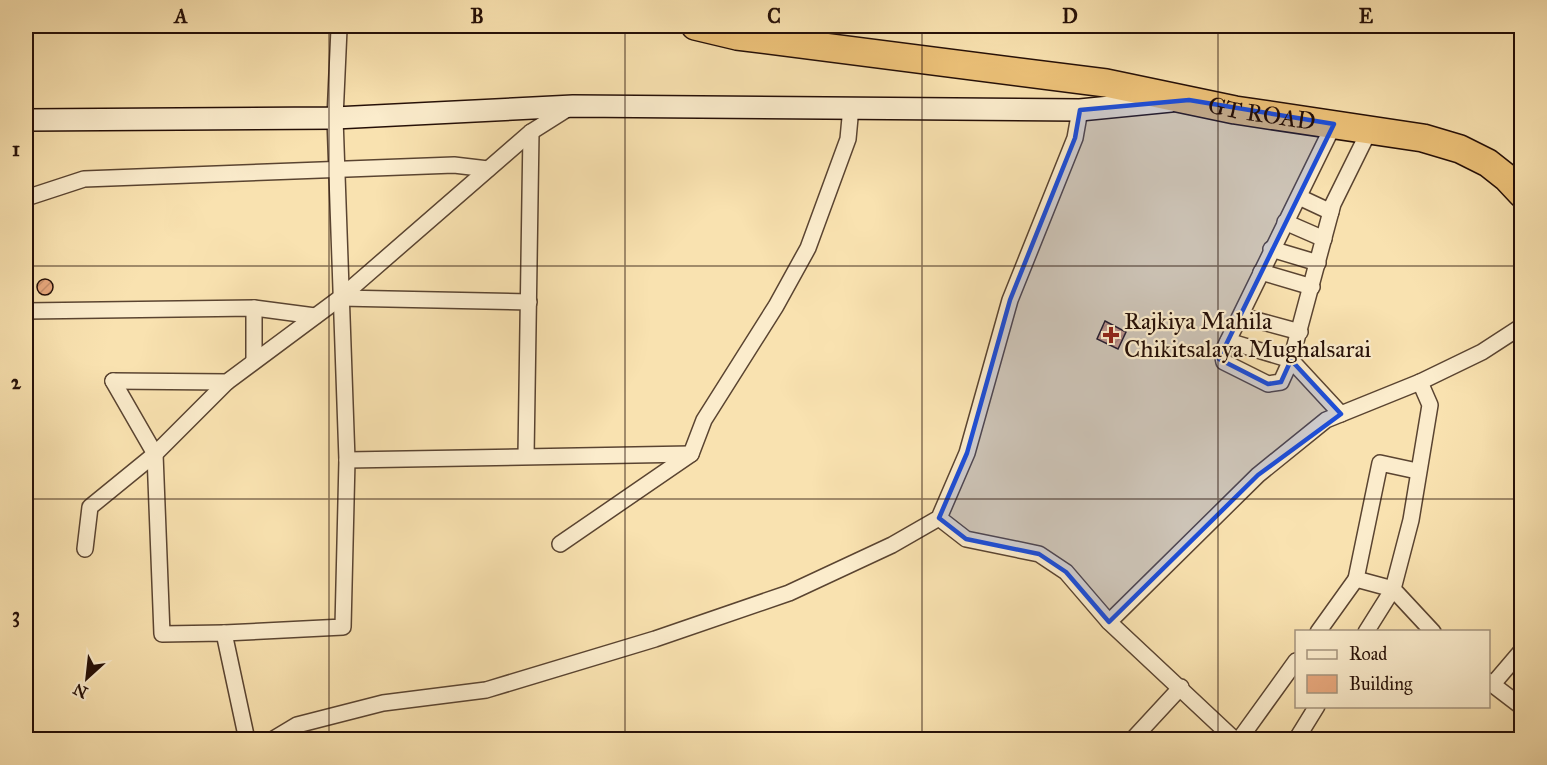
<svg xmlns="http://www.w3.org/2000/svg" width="1547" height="765" viewBox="0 0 1547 765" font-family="'IM FELL Great Primer',serif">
<defs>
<pattern id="building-hatch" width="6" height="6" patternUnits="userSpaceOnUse" patternTransform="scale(1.5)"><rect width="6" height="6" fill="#e8a87d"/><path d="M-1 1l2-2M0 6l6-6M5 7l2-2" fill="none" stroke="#c78f6b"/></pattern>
</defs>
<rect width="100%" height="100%" fill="#f9e2b0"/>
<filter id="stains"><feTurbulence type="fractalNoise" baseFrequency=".00333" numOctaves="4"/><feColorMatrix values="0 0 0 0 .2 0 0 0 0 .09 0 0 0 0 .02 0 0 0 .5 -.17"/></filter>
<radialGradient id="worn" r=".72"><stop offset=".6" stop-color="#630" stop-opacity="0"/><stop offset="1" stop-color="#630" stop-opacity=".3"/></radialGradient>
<g fill="url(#building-hatch)" stroke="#250f07" stroke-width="1.5">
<circle cx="45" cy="287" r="8"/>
<path d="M1105 321 1126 332 1118 349 1097 339Z"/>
</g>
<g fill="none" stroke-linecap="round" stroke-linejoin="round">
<g stroke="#5a4431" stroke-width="18">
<g id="street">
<path d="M1334 124 1222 353 1224 362 1268 384 1281 382 1291 360 1333 204 1370 129"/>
<path d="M1299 197 1331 212"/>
<path d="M26 198 84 179 454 165 488 169"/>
<path d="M1285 222 1324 239"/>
<path d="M1271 249 1318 263"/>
<path d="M1261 272 1312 287"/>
<path d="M340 298 529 302"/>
<path d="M254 308 315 316"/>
<path d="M26 311 254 308V361"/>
<path d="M1241 316 1300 332"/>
<path d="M1228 341 1291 360 1341 414"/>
<path d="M113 381 227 382 340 298 531 132 569 108"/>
<path d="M113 381 155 454 162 634 224 633 247 740"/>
<path d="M1420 382 1430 405 1411 520 1393 589 1433 632"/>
<path d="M526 456 531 132"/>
<path d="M347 460 691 454"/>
<path d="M939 518 966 539 1039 554 1066 572 1109 622"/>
<path d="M560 544 691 454 704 420 776 306 808 248 848 139 851 107"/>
<path d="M85 549 90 507 155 454 227 382"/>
<path d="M1318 632 1356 579"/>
<path d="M1366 632 1393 589 1356 579 1380 463 1417 471"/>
<path d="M224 633 343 627 347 460 335 118 339 29"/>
<path d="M1488 681 1522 707"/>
<path d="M1493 684 1522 650"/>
<path d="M272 740 297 725 383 703 486 690 655 639 789 593 892 545 939 518 967 453 1010 300 1075 138 1080 110"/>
<path d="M1132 740 1181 687"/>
<path d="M1235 740 1109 622 1258 475 1326 420 1420 382 1482 352 1522 326"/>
<path d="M1239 740 1296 661"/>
<path d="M1296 740 1317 706"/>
</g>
</g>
<g stroke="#250f07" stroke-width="24">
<path id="secondary" d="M26 120 335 118 573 106 1080 110 1171 101"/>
</g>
<g stroke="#250f07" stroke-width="30">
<g id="highway">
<path id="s1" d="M695 26 737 36 1106 83 1235 110 1423 138 1460 149 1488 163 1507 178 1522 194"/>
</g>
</g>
<use href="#street" stroke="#fbeccc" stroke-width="15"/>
<use href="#secondary" stroke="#fbeccc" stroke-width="21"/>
<use href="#highway" stroke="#ecc178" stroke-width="27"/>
</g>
<path fill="#1d4ed8" fill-opacity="0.2" stroke="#1d4ed8" stroke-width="4.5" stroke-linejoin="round" d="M1189 100 1334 124 1219 359 1268 384 1281 382 1291 360 1341 414 1258 475 1109 622 1066 572 1039 554 966 539 939 518 967 453 1010 300 1075 138 1080 110Z"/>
<path fill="none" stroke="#250f07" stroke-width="1.5" stroke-opacity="0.55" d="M329 26V740M625 26V740M922 26V740M1218 26V740M26 266H1522M26 499H1522"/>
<path fill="#8f2418" stroke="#fbeccc" stroke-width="2" d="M1108 326h6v6h6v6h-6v6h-6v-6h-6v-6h6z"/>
<g text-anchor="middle" stroke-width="4.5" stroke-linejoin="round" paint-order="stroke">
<g font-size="24" fill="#250f07" stroke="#fbeccc">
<text dy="8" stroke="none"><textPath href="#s1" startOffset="574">GT ROAD</textPath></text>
</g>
<g font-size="24" fill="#250f07" stroke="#fbeccc" text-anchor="start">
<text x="1124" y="329">Rajkiya Mahila<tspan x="1124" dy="28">Chikitsalaya Mughalsarai</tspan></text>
</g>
</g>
<rect width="1547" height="765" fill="none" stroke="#f9e2b0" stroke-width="66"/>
<rect x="1295" y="630" width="195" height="78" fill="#fbeccc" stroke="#a5947d" stroke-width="1.5"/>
<rect x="1307" y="650" width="30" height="9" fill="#fbeccc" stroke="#a5947d" stroke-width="1.5"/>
<text x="1349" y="660" font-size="18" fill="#250f07">Road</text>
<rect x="1307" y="675" width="30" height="18" fill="#e8a87d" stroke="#a5947d" stroke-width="1.5"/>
<text x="1349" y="690" font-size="18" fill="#250f07">Building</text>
<g transform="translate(87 678) rotate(207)" stroke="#fbeccc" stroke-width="4.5" paint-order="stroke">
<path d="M0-4.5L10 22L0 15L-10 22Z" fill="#250f07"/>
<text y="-9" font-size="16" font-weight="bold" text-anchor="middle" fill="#250f07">N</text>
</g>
<rect x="33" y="33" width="1481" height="699" fill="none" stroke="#250f07" stroke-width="2"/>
<g font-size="20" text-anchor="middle" font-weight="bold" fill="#250f07">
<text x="181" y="23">A</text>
<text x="477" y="23">B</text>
<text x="774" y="23">C</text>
<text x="1070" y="23">D</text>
<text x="1366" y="23">E</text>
<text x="16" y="156">1</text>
<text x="16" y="389">2</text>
<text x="16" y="622">3</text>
</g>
<rect width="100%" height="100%" filter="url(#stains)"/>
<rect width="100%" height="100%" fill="url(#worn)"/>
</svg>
